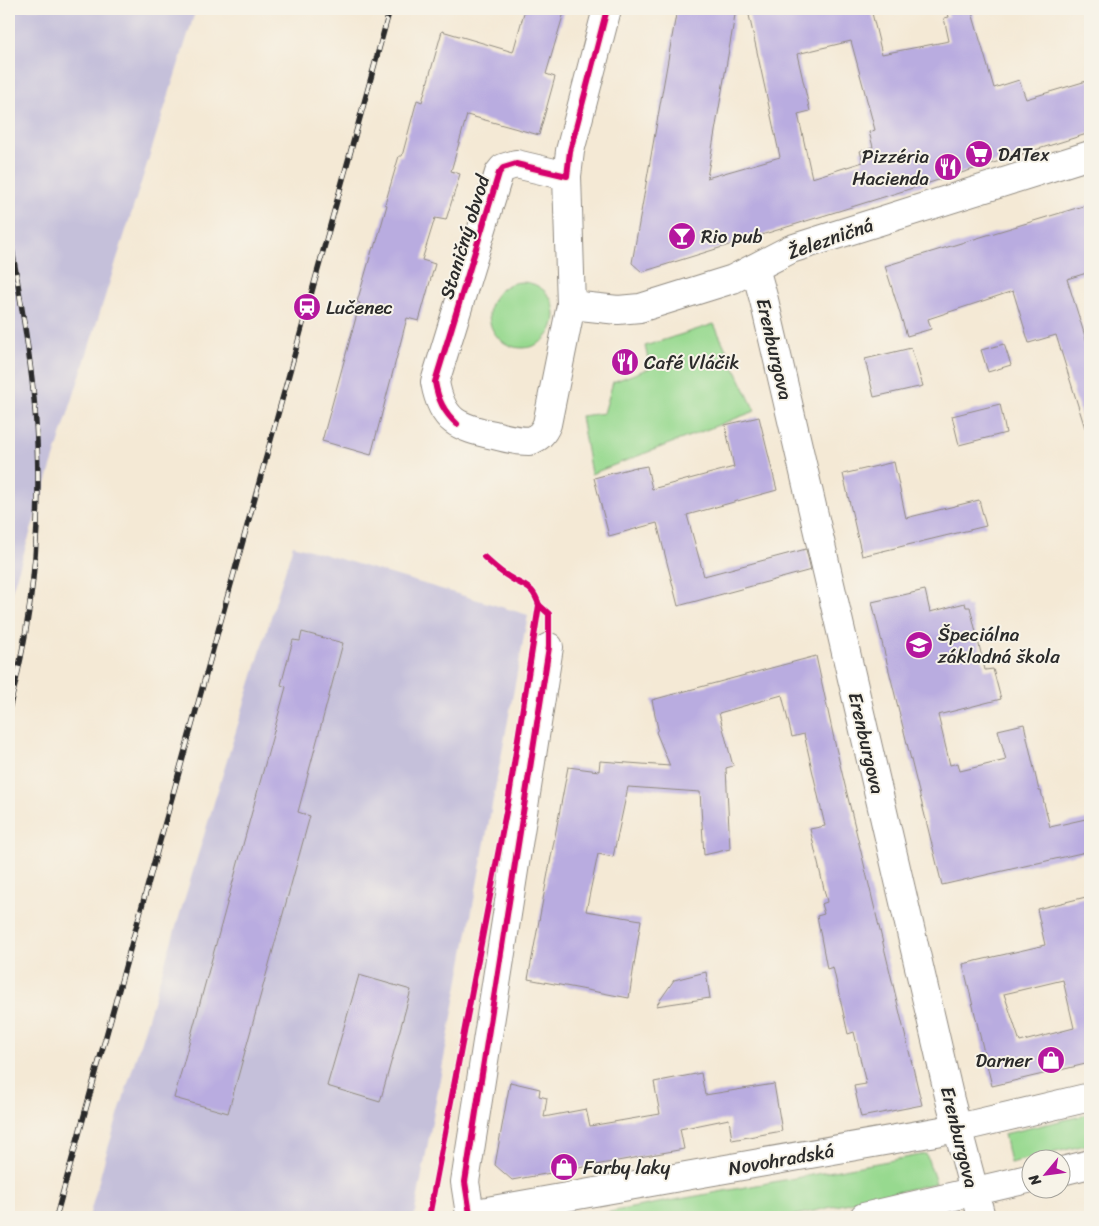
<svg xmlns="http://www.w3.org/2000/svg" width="1099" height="1226" viewBox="0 0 1099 1226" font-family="Sriracha,sans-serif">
<rect width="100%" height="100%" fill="#f7f3e8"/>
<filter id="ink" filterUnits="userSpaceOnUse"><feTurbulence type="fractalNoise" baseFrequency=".02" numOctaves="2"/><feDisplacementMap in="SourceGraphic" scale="10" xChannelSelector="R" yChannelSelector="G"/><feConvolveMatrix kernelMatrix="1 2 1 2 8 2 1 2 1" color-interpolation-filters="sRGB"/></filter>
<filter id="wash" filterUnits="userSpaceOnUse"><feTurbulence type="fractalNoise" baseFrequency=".0096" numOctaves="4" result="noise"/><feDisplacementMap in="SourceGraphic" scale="20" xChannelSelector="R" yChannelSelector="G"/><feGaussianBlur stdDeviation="1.12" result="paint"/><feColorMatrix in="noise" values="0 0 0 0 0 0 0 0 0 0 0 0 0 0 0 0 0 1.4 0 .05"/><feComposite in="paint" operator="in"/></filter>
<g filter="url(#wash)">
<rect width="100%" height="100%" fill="#f4e9d5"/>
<g fill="#c5c0da">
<path d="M9 9H196L9 600Z"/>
<path d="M293 545 528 615 414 1217H89L106 1155Z"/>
</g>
<g fill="#97d98f" stroke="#61825d">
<circle cx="522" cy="315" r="33"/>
<path d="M714 324 755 411 591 474 581 416 604 413 613 382 650 368 645 346Z"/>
<path d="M1090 1114V1144L1010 1163 1004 1134Z"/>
<path d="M926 1154 936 1183 788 1217H582Z"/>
</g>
<g id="blocks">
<g fill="#b9ace0" fill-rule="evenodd">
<path d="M525 9H565L546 74 555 77 539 135 467 115 451 171 460 174 446 220 435 218 422 260 435 264 419 321 407 318 371 455 322 441 360 303 357 302 373 247 375 248 387 205 385 204 399 156H402L417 100 422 102 442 31 513 52Z"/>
<path d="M677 9H736L707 178 780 157 749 15 772 9H871L882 54 949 41 944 18 949 17 947 9H971L994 88 1019 80 1026 99 1090 80V133L642 272 632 263ZM851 41 875 130 869 132 873 147 860 151 863 162 812 178 798 114 810 111 797 54Z"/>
<path d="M1090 204V272L1067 279 1090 352V427L1085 428 1056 335 1029 343 1013 291 928 319 931 329 907 336 885 266Z"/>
<path d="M1004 344 1011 365 988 372 981 350Z"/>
<path d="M911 348 923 386 874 397 865 359Z"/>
<path d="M1000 404 1006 433 959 445 952 416Z"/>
<path d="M759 417 777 490 687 515 704 576 806 549 811 570 678 606 657 523 609 536 594 478 636 467V468L647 466 652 489 734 467 725 425Z"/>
<path d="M894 462 906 518 979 500 986 526 862 556 843 474Z"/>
<path d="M925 590 930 612 965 603 966 607H970L985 670 993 669 1001 699 938 715 950 765 958 763 960 771 1006 760 998 730 1024 724 1039 791H1041L1050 827 1090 818V851L942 885 872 602Z"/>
<path d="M302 632 343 643 298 812 310 816 228 1113 174 1098 286 687 281 685 293 640 300 641Z"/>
<path d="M816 656 836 748 922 1105 861 1117 854 1086 866 1084 854 1032 848 1034 833 967 827 969 817 916 824 914 821 904 827 902 810 829 825 826 804 734 792 737 782 695 719 713 733 766 726 768 730 849 704 855 700 792 628 787 613 857 598 854 586 911 641 920 629 998 528 979 568 767 599 771 600 761 670 766 656 732 658 729 652 700Z"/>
<path d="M1090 896V1063L992 1086 963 964 1045 945 1037 909ZM1063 980 1074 1028 1020 1042 1004 994Z"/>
<path d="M706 972 710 998 656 1006 674 980Z"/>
<path d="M359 975 411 990 380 1102 327 1086Z"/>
<path d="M701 1073 705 1095 774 1084 782 1131 732 1140 729 1119 680 1129 684 1149 512 1180 495 1165 510 1082 540 1089 539 1096 547 1098 544 1117 586 1109 590 1126 660 1114 654 1082Z"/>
</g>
</g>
</g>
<g filter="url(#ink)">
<use href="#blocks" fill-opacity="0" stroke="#908a80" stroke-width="1"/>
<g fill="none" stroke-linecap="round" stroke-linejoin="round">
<g stroke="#908a80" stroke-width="30">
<g id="minor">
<path d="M567 176 516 164 503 168 499 173 435 382C442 422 458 427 494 435 505 438 517 441 529 441 538 438 543 434 547 424L571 305 567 176 570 151 607 9"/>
<path d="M755 268 764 300 950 1100 981 1217"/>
<path d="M571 305 618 310 640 308 733 279 791 249 1090 155"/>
<path d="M1062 1171 1090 1164"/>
<path d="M470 1214 958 1128 1090 1097"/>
<path d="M469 1217 470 1214 465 1182 549 647"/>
<path d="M864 1217 1032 1178"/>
</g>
</g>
<use href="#minor" stroke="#fff" stroke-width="28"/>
<g stroke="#2b2b2b" stroke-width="5.5">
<g id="rail">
<path d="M9 230C20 299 34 370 37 441 41 530 32 622 9 709"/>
<path d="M56 1217 390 9"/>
</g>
</g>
<use href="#rail" stroke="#f7f3e8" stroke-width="4" stroke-dasharray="11" stroke-linecap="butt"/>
<g stroke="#f7f3e8" stroke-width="9">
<g id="cycleway">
<path d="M457 424C444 412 438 400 435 382L499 173 503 168 516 164 567 176 570 151 607 9"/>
<path d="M429 1217 509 796 539 605C532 584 525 588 509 577 500 572 492 564 484 557"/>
<path d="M469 1217 470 1214 465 1182 549 647V614L539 605"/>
</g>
</g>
<use href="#cycleway" stroke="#d6006c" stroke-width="6"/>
</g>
</g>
<defs>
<g id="supermarket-disc" transform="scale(1.4375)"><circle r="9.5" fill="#b5179e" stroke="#f7f3e8"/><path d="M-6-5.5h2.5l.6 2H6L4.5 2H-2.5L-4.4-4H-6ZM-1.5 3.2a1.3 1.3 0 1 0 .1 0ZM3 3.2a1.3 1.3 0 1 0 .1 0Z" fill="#fff"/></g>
<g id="restaurant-disc" transform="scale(1.4375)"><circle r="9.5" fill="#b5179e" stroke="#f7f3e8"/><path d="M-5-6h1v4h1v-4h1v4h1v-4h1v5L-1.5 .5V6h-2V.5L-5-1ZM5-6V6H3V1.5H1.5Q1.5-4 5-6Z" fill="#fff"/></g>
<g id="bar-disc" transform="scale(1.4375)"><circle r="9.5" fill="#b5179e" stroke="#f7f3e8"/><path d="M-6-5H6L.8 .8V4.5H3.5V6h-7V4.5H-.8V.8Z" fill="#fff"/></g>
<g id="station-disc" transform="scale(1.4375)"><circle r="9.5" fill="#b5179e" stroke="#f7f3e8"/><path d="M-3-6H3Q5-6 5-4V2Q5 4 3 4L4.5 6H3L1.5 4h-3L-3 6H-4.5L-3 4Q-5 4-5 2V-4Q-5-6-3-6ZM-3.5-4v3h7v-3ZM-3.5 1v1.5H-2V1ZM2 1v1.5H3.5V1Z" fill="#fff"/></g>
<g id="school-disc" transform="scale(1.4375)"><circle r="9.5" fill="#b5179e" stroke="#f7f3e8"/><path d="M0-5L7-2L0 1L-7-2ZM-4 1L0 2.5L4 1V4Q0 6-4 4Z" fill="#fff"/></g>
<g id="shop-disc" transform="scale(1.4375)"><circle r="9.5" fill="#b5179e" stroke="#f7f3e8"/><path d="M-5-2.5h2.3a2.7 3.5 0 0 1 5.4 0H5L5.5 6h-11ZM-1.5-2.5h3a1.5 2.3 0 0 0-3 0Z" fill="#fff"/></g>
</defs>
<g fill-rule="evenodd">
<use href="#supermarket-disc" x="979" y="154"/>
<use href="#restaurant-disc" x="948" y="167"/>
<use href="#bar-disc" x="682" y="236"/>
<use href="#station-disc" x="307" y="307"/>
<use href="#restaurant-disc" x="625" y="362"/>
<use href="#school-disc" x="919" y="645"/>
<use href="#shop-disc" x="1051" y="1060"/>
<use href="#shop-disc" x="564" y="1167"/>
</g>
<g text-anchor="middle" stroke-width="4" stroke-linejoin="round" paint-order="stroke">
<g font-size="19" fill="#2b2b2b" stroke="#f7f3e8" text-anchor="start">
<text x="998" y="161">DATex</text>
<text x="929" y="163" text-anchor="end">Pizzéria<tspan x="929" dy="22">Hacienda</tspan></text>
<text x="701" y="243">Rio pub</text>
<text x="326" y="314">Lučenec</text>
<text x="644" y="369">Café Vláčik</text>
<text x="938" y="641">Špeciálna<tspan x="938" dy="22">základná škola</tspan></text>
<text x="1032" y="1067" text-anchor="end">Darner</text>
<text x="583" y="1174">Farby laky</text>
</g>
<g font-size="19" fill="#2b2b2b" stroke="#f7f3e8">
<text transform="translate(464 237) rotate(-73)" y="7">Staničný obvod</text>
<text transform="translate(830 238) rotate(-19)" y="7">Železničná</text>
<text transform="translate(775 349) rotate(77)" y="7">Erenburgova</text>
<text transform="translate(867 743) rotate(77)" y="7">Erenburgova</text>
<text transform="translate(960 1137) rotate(76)" y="7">Erenburgova</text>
<text transform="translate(781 1159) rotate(-10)" y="7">Novohradská</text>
</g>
</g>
<rect width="1099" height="1226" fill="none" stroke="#f7f3e8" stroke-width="30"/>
<g transform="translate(1046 1174) rotate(241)"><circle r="24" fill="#f7f3e8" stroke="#a5a39c"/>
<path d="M0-4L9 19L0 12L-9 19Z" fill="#b5179e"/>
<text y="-8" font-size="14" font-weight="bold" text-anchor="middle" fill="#2b2b2b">N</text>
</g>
</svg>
